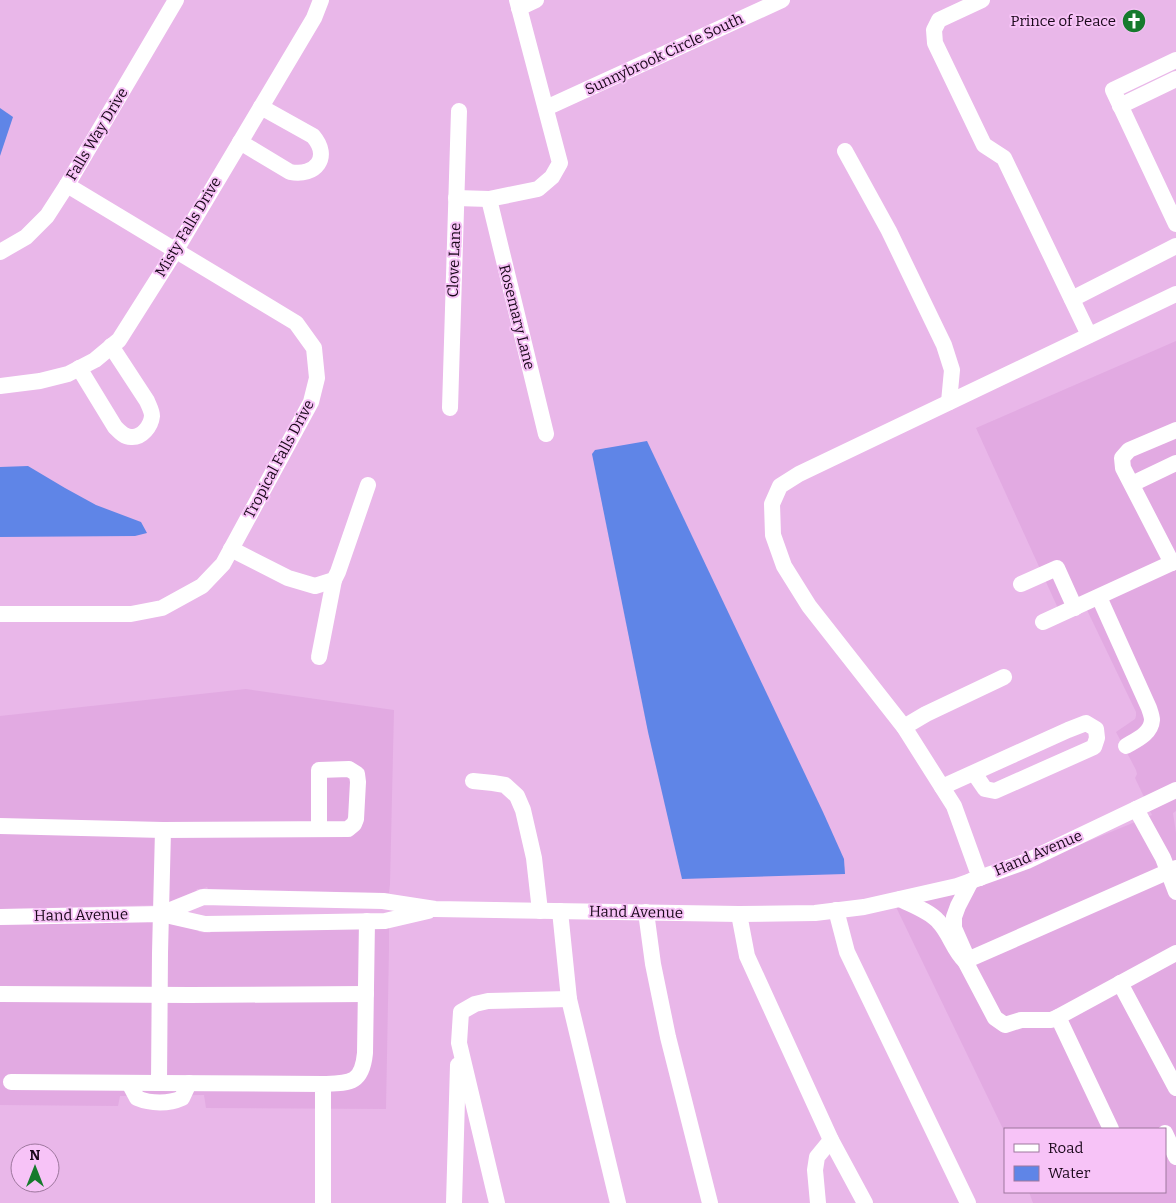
<svg xmlns="http://www.w3.org/2000/svg" width="1176" height="1203" viewBox="0 0 1176 1203" font-family="Bitter,serif">
<rect width="100%" height="100%" fill="#e9b7e9"/>
<g fill="#e2aae2">
<path d="M1176 341V553L1090 593 1176 570V782L1144 797 1135 778 1137 774 1136 770 1116 732 1135 719 1136 716V712L1086 608 1061 615 976 428Z"/>
<path d="M246 689 394 710 390 884 389 893 208 889 207 887 202 889H197L196 891 161 905 0 909V716Z"/>
<path d="M1176 798V811L1173 813 1176 833V1203H1033L1029 1192H1165V1129H1005V1133L896 907 1072 848 1152 815 1150 811Z"/>
<path d="M162 922 198 930 199 932 210 933 211 931 389 928V949L386 1109 206 1108 204 1095 120 1096 118 1106 0 1105V925Z"/>
</g>
<g fill="#5f85e7">
<path d="M0 108 13 117 0 156Z"/>
<path d="M647 441 823 812 844 859 845 874 682 879 648 732 592 454 595 450Z"/>
<path d="M28 466 65 488 96 505 141 522 147 533 135 536 0 537V467Z"/>
</g>
<g fill="none" stroke-linecap="round" stroke-linejoin="round">
<g stroke="#fff" stroke-width="16">
<path d="M982 0 939 20 934 30 935 43 984 145 1004 158 1089 335"/>
<path d="M519 8 536 0"/>
<path d="M1176 60 1113 90 1176 224"/>
<path d="M1120 106 1176 79"/>
<path d="M546 108 782 0"/>
<path d="M240 142 290 172C316 177 331 157 313 136L261 107"/>
<path d="M845 151 889 231 944 345 952 370 949 402"/>
<path d="M456 198 489 199 538 189 552 177 560 163 517 0"/>
<path d="M489 199 546 434"/>
<path d="M0 252 26 237 47 216 67 185 176 0"/>
<path d="M1072 299 1176 246"/>
<path d="M79 368 115 427C119 431 124 437 131 437 142 438 151 426 152 416 152 411 149 406 147 401L111 346"/>
<path d="M0 386 40 381 68 374 95 360 119 340 176 250 314 18 321 0"/>
<path d="M450 408 459 111"/>
<path d="M1132 484 1176 463"/>
<path d="M231 549 288 578 315 586 334 580 338 572 368 485"/>
<path d="M1172 563 1123 468 1122 458 1129 450 1176 430"/>
<path d="M1021 584 1057 568 1075 608"/>
<path d="M1099 597 1149 708C1150 711 1152 716 1152 720 1151 734 1136 740 1126 746"/>
<path d="M0 614H131L162 608 202 586 223 564 311 402 317 378 314 348 296 323 67 185"/>
<path d="M1043 622 1176 561"/>
<path d="M319 657 334 580"/>
<path d="M904 727 926 714 1004 677"/>
<path d="M473 781 493 783 505 785 517 796 523 810 534 858 540 911"/>
<path d="M942 787 1068 730 1086 723 1096 729 1097 738 1094 747 995 791 985 789 974 773"/>
<path d="M1136 809 1163 858 1176 892"/>
<path d="M0 826 163 830"/>
<path d="M980 878 954 806 904 727 809 606 784 566 773 535 772 504 780 486 799 474 1176 294"/>
<path d="M900 899C912 905 929 911 938 921 950 933 953 950 965 961V953L954 928V917L958 906 971 881"/>
<path d="M836 910 847 952 968 1203"/>
<path d="M560 911 569 999 618 1203"/>
<path d="M646 912 653 964 668 1037 710 1203"/>
<path d="M161 914 203 897 383 901 435 909 739 914 815 913 864 907 957 886 1027 861 1176 790"/>
<path d="M739 914 747 956 831 1140 865 1203"/>
<path d="M0 917 161 914 205 924 385 921 428 911"/>
<path d="M1120 983 1176 1088"/>
<path d="M0 994 190 995 366 994"/>
<path d="M1058 1017 1176 953"/>
<path d="M11 1082 159 1083 160 953 163 830 348 829 354 824 356 819 358 782 357 774 349 769 319 770V829"/>
<path d="M129 1083 137 1098C151 1104 169 1104 182 1098L189 1083"/>
<path d="M159 1083 323 1084V1203"/>
<path d="M323 1084C350 1083 362 1084 365 1053L367 921"/>
<path d="M1111 1129 1058 1017 1051 1020H1021L1005 1025 995 1018 965 961 1176 868"/>
<path d="M1165 1133 1176 1157"/>
<path d="M454 1203 458 1065"/>
<path d="M497 1203 459 1043 461 1012 475 1004 488 1001 569 999"/>
<path d="M818 1203 815 1170 817 1157 831 1140"/>
</g>
</g>
<defs>
<g id="church-disc" transform="scale(1.25)"><circle r="9.5" fill="#167a2d" stroke="#f7c3f7"/><path d="M-1.2-6h2.4v3.5h3.3v2.4h-3.3V6h-2.4V-.1h-3.3v-2.4h3.3Z" fill="#fff"/></g>
</defs>
<g fill-rule="evenodd">
<use href="#church-disc" x="1134" y="21"/>
</g>
<g text-anchor="middle" stroke-width="4" stroke-linejoin="round" paint-order="stroke">
<g font-size="15" fill="#190719" stroke="#f7c3f7" text-anchor="end">
<text x="1116" y="26">Prince of Peace</text>
</g>
<g font-size="15" fill="#190719" stroke="#f7c3f7">
<text transform="translate(664 54) rotate(-25)" y="5">Sunnybrook Circle South</text>
<text transform="translate(97 134) rotate(-59)" y="5">Falls Way Drive</text>
<text transform="translate(188 227) rotate(-59)" y="5">Misty Falls Drive</text>
<text transform="translate(454 260) rotate(-88)" y="5">Clove Lane</text>
<text transform="translate(517 317) rotate(76)" y="5">Rosemary Lane</text>
<text transform="translate(279 459) rotate(-62)" y="5">Tropical Falls Drive</text>
<text transform="translate(1038 853) rotate(-23)" y="5">Hand Avenue</text>
<text transform="translate(636 912) rotate(1)" y="5">Hand Avenue</text>
<text transform="translate(81 915) rotate(-1)" y="5">Hand Avenue</text>
</g>
</g>
<rect x="1004" y="1128" width="162" height="65" fill="#f7c3f7" stroke="#9e789e"/>
<rect x="1014" y="1144" width="25" height="8" fill="#ffffff" stroke="#9e789e"/>
<text x="1048" y="1153" font-size="15" fill="#190719">Road</text>
<rect x="1014" y="1166" width="25" height="15" fill="#5f85e7" stroke="#9e789e"/>
<text x="1048" y="1178" font-size="15" fill="#190719">Water</text>
<g transform="translate(35 1168)"><circle r="24" fill="#f7c3f7" stroke="#9e789e"/>
<path d="M0-4L9 19L0 12L-9 19Z" fill="#167a2d"/>
<text y="-8" font-size="14" font-weight="bold" text-anchor="middle" fill="#190719">N</text>
</g>
</svg>
